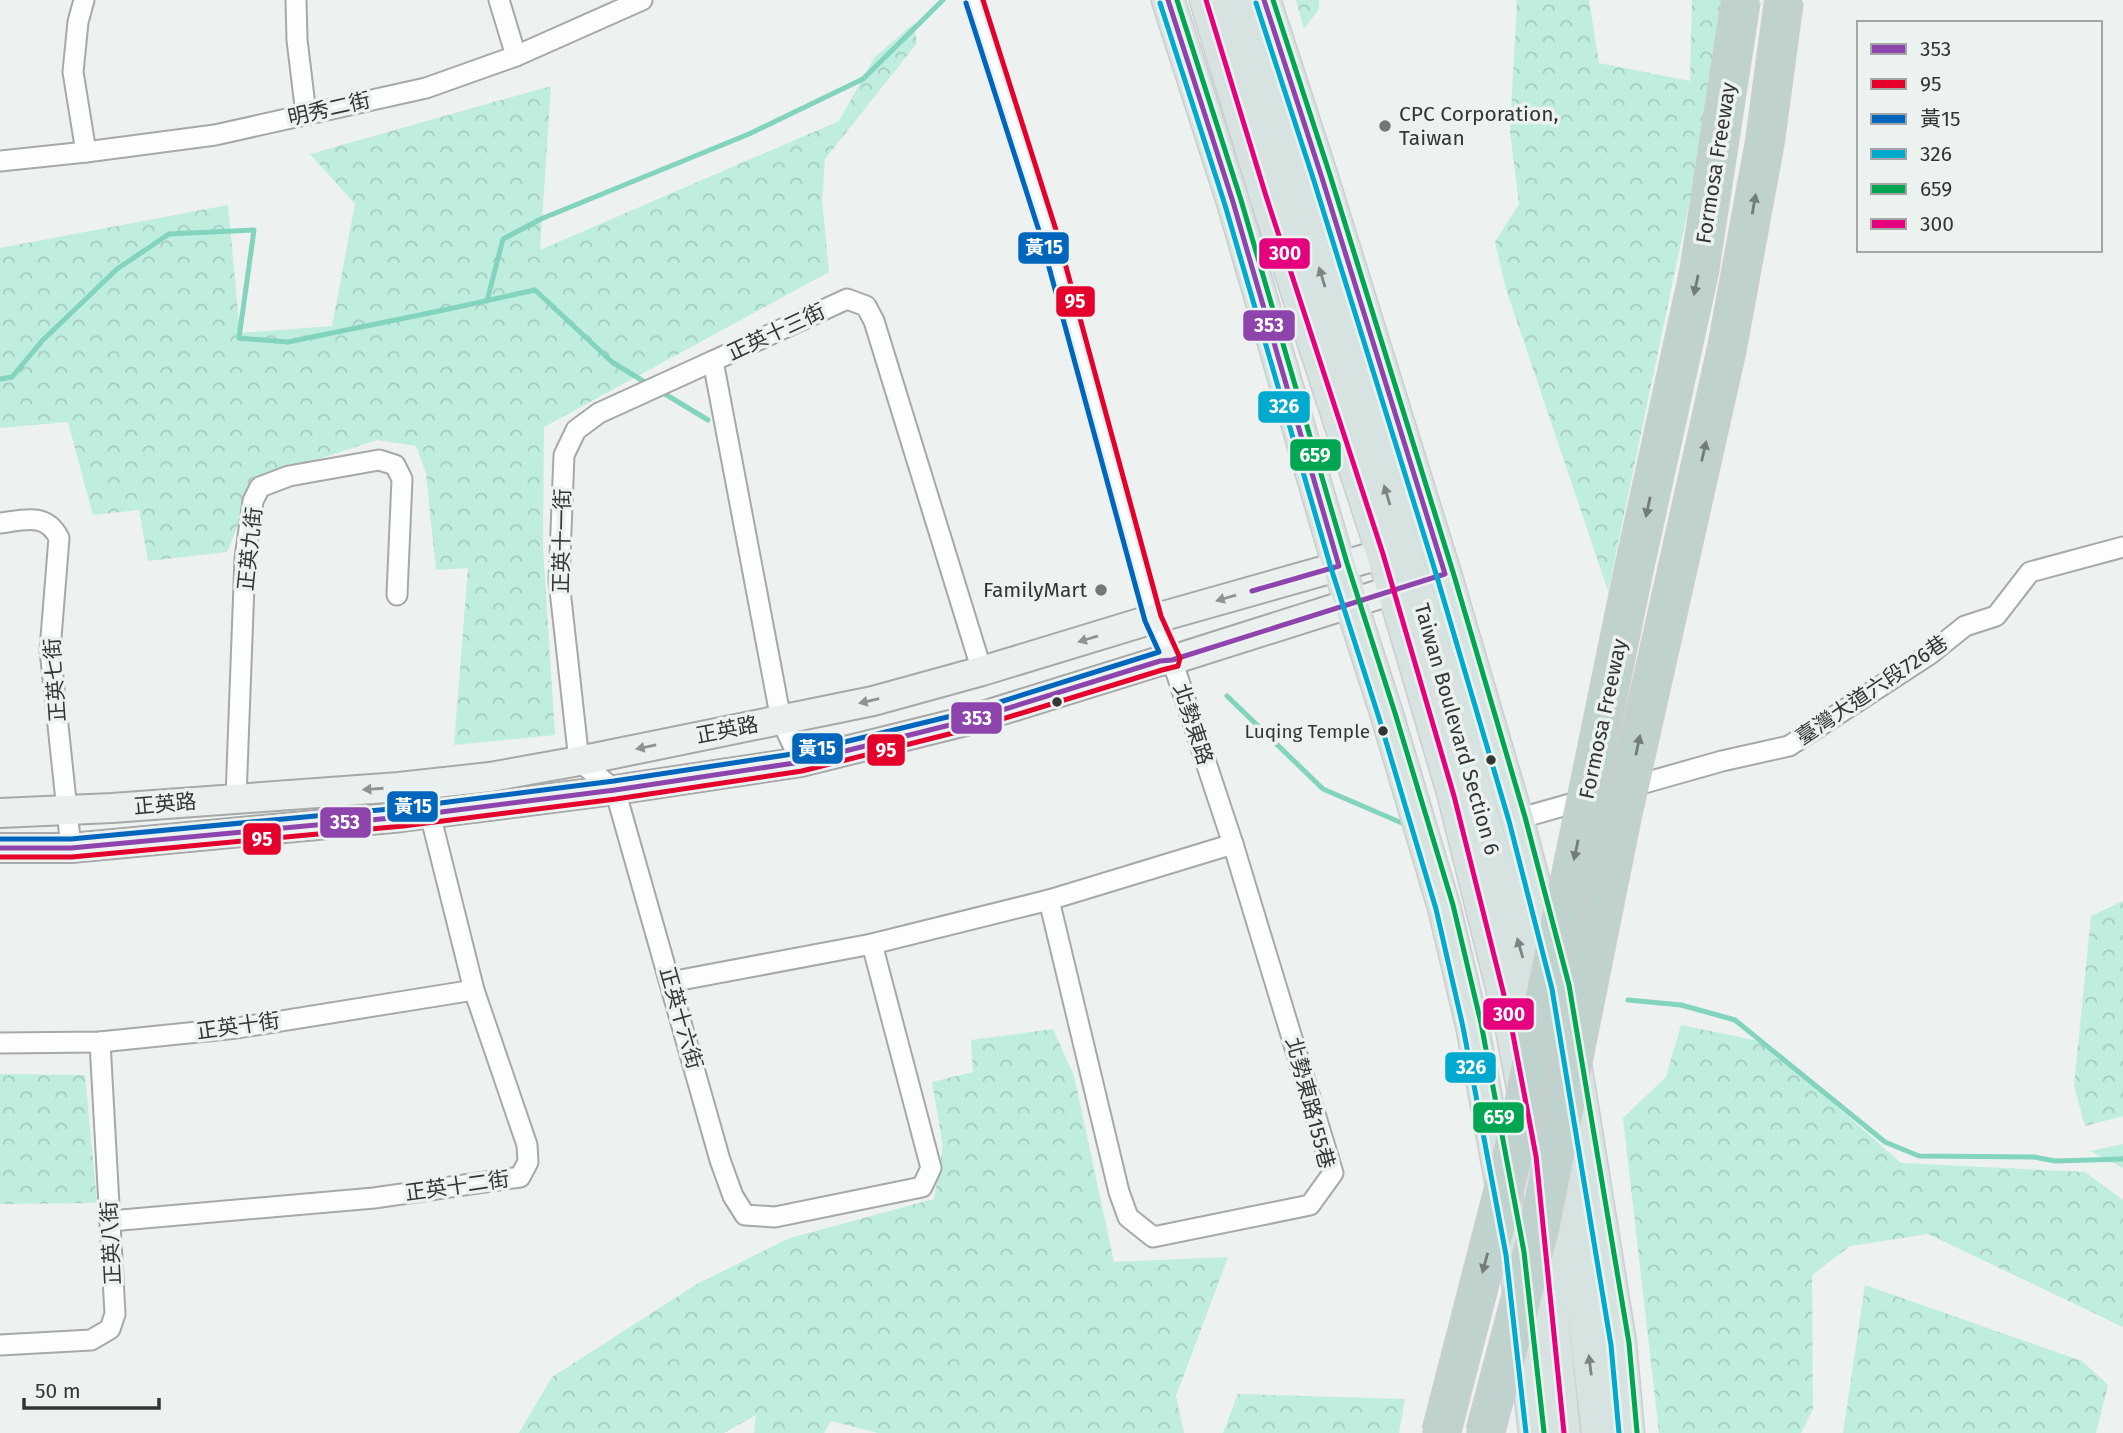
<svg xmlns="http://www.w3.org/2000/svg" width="2123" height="1433" viewBox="0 0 2123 1433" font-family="'Fira Sans','Noto Sans TC',sans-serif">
<defs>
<pattern id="forest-crowns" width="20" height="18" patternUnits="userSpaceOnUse" patternTransform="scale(1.75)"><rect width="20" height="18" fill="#bfedde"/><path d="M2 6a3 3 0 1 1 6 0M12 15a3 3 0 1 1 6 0" fill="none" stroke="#a5ccbf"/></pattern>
</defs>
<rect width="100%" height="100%" fill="#edf1ef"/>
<g fill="url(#forest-crowns)">
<path d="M1296 0H1319V9L1304 29Z"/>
<path d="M1517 0H1589L1599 63 1690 81 1692 0H1721L1718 65 1608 591 1506 289 1495 242 1519 204 1510 131Z"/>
<path d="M914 23 917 43 825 159 822 199 829 272 544 427 543 549 555 735 454 745 468 568 436 570 426 473 416 446 377 440 257 479 227 552 148 561 139 510 93 515 68 422 0 428V248L228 205 240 333 332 326 355 204 310 154 551 86 540 250 839 121 874 58Z"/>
<path d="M2123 901V1116L2085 1126 2074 1086 2091 916Z"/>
<path d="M1681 1025 1764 1042 1901 1163 2085 1172 2123 1200V1327L1928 1234 1850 1246 1812 1275 1813 1409 1801 1433H1659L1623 1118 1666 1077Z"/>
<path d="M1053 1029 1074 1076 1114 1262 1228 1257 1176 1396 1184 1433H878L831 1421 824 1433H754L756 1415 724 1433H519L552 1377 697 1284 790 1238 934 1199 943 1146 932 1082 973 1072 971 1040Z"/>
<path d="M0 1074 85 1075 97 1203 0 1204Z"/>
<path d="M2123 1144V1168L2090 1151Z"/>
<path d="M1865 1285 2082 1361 2108 1385 2096 1433H1843Z"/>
<path d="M1238 1394 1405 1399 1399 1433H1223Z"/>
</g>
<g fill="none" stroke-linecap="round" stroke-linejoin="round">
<g stroke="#83d4be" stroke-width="5">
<path d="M487 301 503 239 541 219 749 134 863 79 943 0"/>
<path d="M0 379 12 377 42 341 117 269 169 234 254 230 239 338 288 342 444 310 535 290 612 362 648 384"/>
<path d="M660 391 708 420"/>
<path d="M1227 696 1323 789 1402 823"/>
<path d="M1628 1000 1681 1005 1735 1020 1885 1142 1919 1156 2034 1157 2055 1161 2123 1159"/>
</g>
<g stroke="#a7a9a8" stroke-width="23">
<g id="street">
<path d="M84 0 78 22 73 72 86 152"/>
<path d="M296 0 297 40 306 114"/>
<path d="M499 0 516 56"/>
<path d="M974 0 1048 232 1153 619 1172 660 1233 844 1333 1173 1310 1205 1153 1237 1128 1217 1119 1192 1049 900"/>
<path d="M0 161 86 152 215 135 426 88 516 56 642 0"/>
<path d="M713 361 599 413 576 430 564 455 559 581 579 761 615 790 720 1160 733 1196 745 1215 775 1217 922 1187 931 1168 872 944"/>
<path d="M0 523C24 520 46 512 59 538L50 650 71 848"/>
<path d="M801 762 781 720 713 361 847 299 866 306 874 321 982 671"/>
<path d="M236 798 245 558 253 501 260 487 289 476 379 460 395 465 402 479 397 595"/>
<path d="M1517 819 1722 761 1789 746 1930 654 1965 626 1996 616 2030 572 2123 547"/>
<path d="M670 982 872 944 1049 900 1233 844"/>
<path d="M0 1043 100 1042 237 1028 474 990"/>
<path d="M110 1221 374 1198 520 1177 528 1162 527 1145 474 990 430 814 427 784"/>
<path d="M0 1345 91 1340 110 1329 115 1314 100 1042"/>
</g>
</g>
<g stroke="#a7a9a8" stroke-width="32">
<g id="secondary">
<path d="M0 813 112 808 399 787 490 777 579 761 873 701 982 671 1153 619 1404 548"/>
<path d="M0 848H71L402 817 615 790 801 762 970 720 1160 661 1172 660 1415 583"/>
</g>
</g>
<g stroke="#cccecd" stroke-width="35">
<g id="primary">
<path d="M1168 0 1233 202 1339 566 1387 715 1444 907 1472 1025 1515 1254 1535 1433"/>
<path d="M1206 0 1266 196 1383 554 1454 796 1510 1019 1536 1156 1564 1433"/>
<path d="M1237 0 1449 699 1538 1013 1565 1151 1598 1433"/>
<path d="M1264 0 1322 178 1445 574 1517 819 1561 987 1577 1076 1620 1344 1628 1433"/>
</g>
</g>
<use href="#street" stroke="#fcfdfd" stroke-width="19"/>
<use href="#secondary" stroke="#eaf0ee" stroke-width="28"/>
<use href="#primary" stroke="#d7e3e1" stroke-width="32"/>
<g stroke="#cccecd" stroke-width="40" stroke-linecap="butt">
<g id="highway-bridge">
<path d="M1441 1433 1517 1138 1633 573 1699 272 1741 0"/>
<path d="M1485 1433 1539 1229 1622 816 1727 348 1765 141 1784 0"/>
</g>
</g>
<use href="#highway-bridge" stroke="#bfd2ce" stroke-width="37"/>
<g stroke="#ecf2f0" stroke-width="10">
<g id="bus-1">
<path d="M1168 0 1233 202 1339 566 1252 591"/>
<path d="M0 848H71L402 817 615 790 801 762 970 720 1160 661 1172 660 1445 574 1322 178 1264 0"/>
</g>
</g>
<g stroke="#ecf2f0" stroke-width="10">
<path id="bus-2" d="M0 857H72L403 826 616 799 802 771 973 728 1162 670 1178 666 1180 658 1161 616 1056 230 983 0"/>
</g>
<g stroke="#ecf2f0" stroke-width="10">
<path id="bus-3" d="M0 839H71L401 808 614 781 799 753 968 712 1159 652 1145 621 1040 234 966 3"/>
</g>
<g stroke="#ecf2f0" stroke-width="10">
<g id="bus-4">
<path d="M1160 3 1225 205 1331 568 1379 718 1436 909 1463 1027 1506 1255 1526 1433"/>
<path d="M1256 3 1314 181 1437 577 1509 821 1552 989 1611 1345 1619 1433"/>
</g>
</g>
<g stroke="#ecf2f0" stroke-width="10">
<g id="bus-5">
<path d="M1177 0 1241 200 1347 563 1395 713 1453 905 1481 1023 1524 1252 1544 1432"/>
<path d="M1273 0 1330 175 1453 572 1525 817 1569 985 1629 1343 1637 1432"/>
</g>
</g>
<g stroke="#ecf2f0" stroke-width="10">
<path id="bus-6" d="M1206 0 1266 196 1383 554 1454 796 1510 1019 1536 1156 1564 1433"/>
</g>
<use href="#bus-1" stroke="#8e44ad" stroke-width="5"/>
<use href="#bus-2" stroke="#e4002b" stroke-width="5"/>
<use href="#bus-3" stroke="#0065bd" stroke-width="5"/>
<use href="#bus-4" stroke="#00a9ce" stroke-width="5"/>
<use href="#bus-5" stroke="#00a651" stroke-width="5"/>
<use href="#bus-6" stroke="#e5007d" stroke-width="5"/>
</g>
<defs><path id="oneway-solid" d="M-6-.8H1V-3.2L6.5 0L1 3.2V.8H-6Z" transform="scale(1.75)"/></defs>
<g fill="#737c7a">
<use href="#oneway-solid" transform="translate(1754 204) rotate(-80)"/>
<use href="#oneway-solid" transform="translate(1696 285) rotate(102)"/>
<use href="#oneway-solid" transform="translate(1704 451) rotate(-77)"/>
<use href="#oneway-solid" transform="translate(1648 507) rotate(102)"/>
<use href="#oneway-solid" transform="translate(1638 745) rotate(-78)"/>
<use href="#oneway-solid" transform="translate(1576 850) rotate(102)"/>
<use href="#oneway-solid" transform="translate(1485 1263) rotate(105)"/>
</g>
<g fill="#7d8483">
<use href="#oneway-solid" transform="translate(1322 277) rotate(-107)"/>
<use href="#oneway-solid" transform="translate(1387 495) rotate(-107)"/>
<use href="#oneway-solid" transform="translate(1520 948) rotate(-106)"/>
<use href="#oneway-solid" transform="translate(1590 1365) rotate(-97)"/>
</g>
<g fill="#8f9392">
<use href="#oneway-solid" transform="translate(1226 598) rotate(164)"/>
<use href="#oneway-solid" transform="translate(1088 639) rotate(163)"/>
<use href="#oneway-solid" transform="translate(869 701) rotate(167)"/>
<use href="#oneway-solid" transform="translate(646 747) rotate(168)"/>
<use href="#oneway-solid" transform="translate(373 789) rotate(176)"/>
</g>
<g fill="#757777" stroke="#ecf2f0" stroke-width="2.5">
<circle cx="1385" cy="126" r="7"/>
<circle cx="1101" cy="590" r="7"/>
</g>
<g fill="#343636" stroke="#ecf2f0" stroke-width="2.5">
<circle cx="1057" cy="702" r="6"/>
<circle cx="1383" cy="731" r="6"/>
<circle cx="1491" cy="760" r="6"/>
</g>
<g text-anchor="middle" stroke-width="7" stroke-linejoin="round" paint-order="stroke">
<g font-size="19" fill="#343636" stroke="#ecf2f0" text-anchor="end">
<text x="1370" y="738">Luqing Temple</text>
</g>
<g font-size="21" fill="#343636" stroke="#ecf2f0">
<text transform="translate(329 109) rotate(-13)" y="7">明秀二街</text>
<text transform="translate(1716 163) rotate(-81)" y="7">Formosa Freeway</text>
<text transform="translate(776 332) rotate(-25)" y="7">正英十三街</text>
<text transform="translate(562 541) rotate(-89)" y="7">正英十一街</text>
<text transform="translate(250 549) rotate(-84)" y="7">正英九街</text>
<text transform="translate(55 680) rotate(-94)" y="7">正英七街</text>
<text transform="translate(1872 690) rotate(-34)" y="7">臺灣大道六段726巷</text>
<text transform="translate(1603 719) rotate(-78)" y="7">Formosa Freeway</text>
<text transform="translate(1193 724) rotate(72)" y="7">北勢東路</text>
<text transform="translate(1457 729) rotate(74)" y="7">Taiwan Boulevard Section 6</text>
<text transform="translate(727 730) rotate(-11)" y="7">正英路</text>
<text transform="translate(165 804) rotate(-5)" y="7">正英路</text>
<text transform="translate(681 1018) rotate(74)" y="7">正英十六街</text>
<text transform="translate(238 1026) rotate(-8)" y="7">正英十街</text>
<text transform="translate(1310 1103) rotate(75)" y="7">北勢東路155巷</text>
<text transform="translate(457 1186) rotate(-8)" y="7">正英十二街</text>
<text transform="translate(111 1243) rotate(-93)" y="7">正英八街</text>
</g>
<g font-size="21" fill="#343636" stroke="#ecf2f0" text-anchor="start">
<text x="1399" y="121">CPC Corporation,<tspan x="1399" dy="24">Taiwan</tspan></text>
<text x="1087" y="597" text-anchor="end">FamilyMart</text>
</g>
</g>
<g stroke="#ecf2f0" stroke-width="2.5">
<rect x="1017" y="231" width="53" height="34" rx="7" fill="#0065bd"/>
<rect x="1258" y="237" width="53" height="33" rx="7" fill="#e5007d"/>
<rect x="1055" y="285" width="41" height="33" rx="7" fill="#e4002b"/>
<rect x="1242" y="309" width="54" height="33" rx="7" fill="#8e44ad"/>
<rect x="1257" y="390" width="54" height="34" rx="7" fill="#00a9ce"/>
<rect x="1289" y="438" width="53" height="34" rx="7" fill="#00a651"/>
<rect x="950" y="701" width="53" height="34" rx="7" fill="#8e44ad"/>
<rect x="791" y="732" width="53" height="33" rx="7" fill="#0065bd"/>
<rect x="866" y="733" width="40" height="34" rx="7" fill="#e4002b"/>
<rect x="386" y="790" width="53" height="33" rx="7" fill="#0065bd"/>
<rect x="319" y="806" width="53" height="33" rx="7" fill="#8e44ad"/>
<rect x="242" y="822" width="40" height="34" rx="7" fill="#e4002b"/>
<rect x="1482" y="997" width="53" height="34" rx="7" fill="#e5007d"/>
<rect x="1444" y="1051" width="53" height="33" rx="7" fill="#00a9ce"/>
<rect x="1472" y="1101" width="53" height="33" rx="7" fill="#00a651"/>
</g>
<g font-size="19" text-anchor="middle" font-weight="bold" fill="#fff">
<text x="1044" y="254">黃15</text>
<text x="1285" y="260">300</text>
<text x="1075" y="308">95</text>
<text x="1269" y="332">353</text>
<text x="1284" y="413">326</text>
<text x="1315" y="462">659</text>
<text x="977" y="725">353</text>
<text x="817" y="755">黃15</text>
<text x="886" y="757">95</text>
<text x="413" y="813">黃15</text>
<text x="345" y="829">353</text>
<text x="262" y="846">95</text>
<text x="1509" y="1021">300</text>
<text x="1471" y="1074">326</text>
<text x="1499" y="1124">659</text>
</g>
<rect x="1857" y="21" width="245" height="231" fill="#ecf2f0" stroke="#a2a7a6" stroke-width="2"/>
<rect x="1871" y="44" width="35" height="10" fill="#8e44ad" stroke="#a2a7a6" stroke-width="2"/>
<text x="1920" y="56" font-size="21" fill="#343636">353</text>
<rect x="1871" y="79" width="35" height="10" fill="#e4002b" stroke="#a2a7a6" stroke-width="2"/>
<text x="1920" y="91" font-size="21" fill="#343636">95</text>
<rect x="1871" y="114" width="35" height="10" fill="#0065bd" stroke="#a2a7a6" stroke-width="2"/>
<text x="1920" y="126" font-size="21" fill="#343636">黃15</text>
<rect x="1871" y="149" width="35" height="10" fill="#00a9ce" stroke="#a2a7a6" stroke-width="2"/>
<text x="1920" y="161" font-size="21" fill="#343636">326</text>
<rect x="1871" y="184" width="35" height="10" fill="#00a651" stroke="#a2a7a6" stroke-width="2"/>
<text x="1920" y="196" font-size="21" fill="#343636">659</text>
<rect x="1871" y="219" width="35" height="10" fill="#e5007d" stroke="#a2a7a6" stroke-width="2"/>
<text x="1920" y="231" font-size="21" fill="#343636">300</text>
<path d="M24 1398v10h135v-10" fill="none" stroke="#343636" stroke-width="3.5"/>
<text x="35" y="1398" font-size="21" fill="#343636" stroke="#ecf2f0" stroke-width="5" paint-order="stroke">50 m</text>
</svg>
